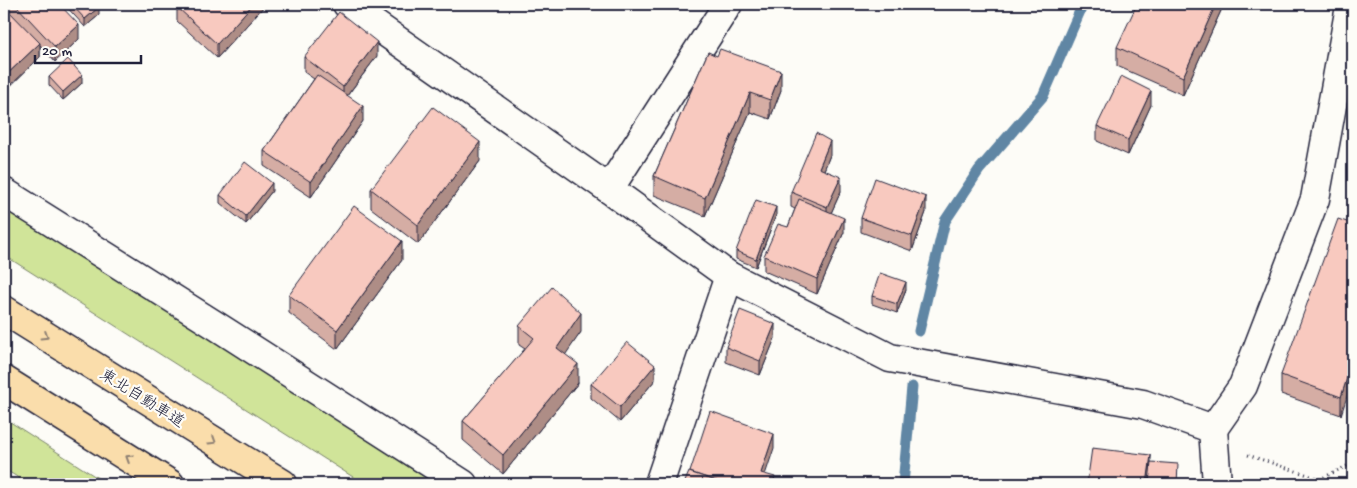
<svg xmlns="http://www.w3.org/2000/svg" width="1357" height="488" viewBox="0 0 1357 488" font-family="'Gochi Hand','Klee One',sans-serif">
<rect width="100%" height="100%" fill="#fdfcf7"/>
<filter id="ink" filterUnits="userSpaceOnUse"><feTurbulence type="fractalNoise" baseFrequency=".02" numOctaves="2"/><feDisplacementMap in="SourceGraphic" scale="10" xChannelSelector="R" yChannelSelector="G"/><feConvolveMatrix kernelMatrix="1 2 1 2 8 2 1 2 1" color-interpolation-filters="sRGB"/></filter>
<g filter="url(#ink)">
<g fill="#d0e499" stroke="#79836a">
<path d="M4 203 435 484H364L4 255Z"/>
<path d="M4 418 107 484H29L4 469Z"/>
</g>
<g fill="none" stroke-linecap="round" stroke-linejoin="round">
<g stroke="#6086a4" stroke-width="11">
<path d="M919 331 945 221 979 170 1043 96 1083 4"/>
<path d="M903 484 912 387"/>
</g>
<g stroke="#22223b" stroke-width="31">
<g id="street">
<path d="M347 4 354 10 609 189 729 276 890 358 1143 404 1213 429 1217 484"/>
<path d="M609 189 728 4"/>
<path d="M4 192 215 325 463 484"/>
<path d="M1213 429 1243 386 1315 199 1349 12"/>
<path d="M659 484 729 276"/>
</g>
</g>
<g stroke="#22223b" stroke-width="31">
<g id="highway">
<path d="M4 310 283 484"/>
<path d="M4 380 170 484"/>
</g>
</g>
<g stroke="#22223b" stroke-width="3" stroke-dasharray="1 4" stroke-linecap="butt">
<path d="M1248 455 1320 479 1353 463"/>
<path d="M1321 479 1344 484"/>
</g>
<use href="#street" stroke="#fdfcf7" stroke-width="28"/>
<use href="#highway" stroke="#faddab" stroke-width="28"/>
</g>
<g fill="#d5ada4" stroke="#22223b">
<path d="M9 4H59L79 39 55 62 40 45V57L4 92V6L9 11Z"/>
<path d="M64 4H96L99 15 85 27Z"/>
<path d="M179 4H266L217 58 177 21V7Z"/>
<path d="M1224 4 1183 95 1117 66V47Z"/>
<path d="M708 52 781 90 770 119 750 112 705 216 654 195V176Z"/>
<path d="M377 56 347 96 363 121 311 197 264 166V151L314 79 304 72V57Z"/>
<path d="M49 77 82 83 63 100 49 85Z"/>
<path d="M1151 105 1128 155 1097 141V126Z"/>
<path d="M830 155 824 170 841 191 831 213 844 232 817 294 764 271V256L788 227 795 209 791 207V192Z"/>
<path d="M480 161 418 244 371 208V189Z"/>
<path d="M272 191 246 224 220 203V195Z"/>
<path d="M926 212 912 251 861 232V218Z"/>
<path d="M776 215 756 267 736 259V251Z"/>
<path d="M1353 224 1341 415 1281 394V375Z"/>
<path d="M402 260 337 349 289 313V295Z"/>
<path d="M906 290 897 313 872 304V296Z"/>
<path d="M519 326 581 332 565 354 578 383 503 474 463 440V421L525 349 519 345Z"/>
<path d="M775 338 760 375 726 362V347Z"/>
<path d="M655 380 620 422 591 398V384Z"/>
</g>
<g fill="#ae8d86" stroke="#22223b">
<path d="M253 4H266L217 58V44Z"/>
<path d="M1216 4H1224L1183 95V77Z"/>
<path d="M99 7V15L85 27V19Z"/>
<path d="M79 25V39L55 62V47Z"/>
<path d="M377 42V56L343 101V87Z"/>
<path d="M40 43V57L4 92V77Z"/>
<path d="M781 71V90L770 119V100Z"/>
<path d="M82 75V83L63 100V92Z"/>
<path d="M1151 91V105L1128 155V140Z"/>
<path d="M750 93V112L705 216V198Z"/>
<path d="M363 106V121L311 197V182Z"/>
<path d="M830 141V155L819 183V168Z"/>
<path d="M480 142V161L418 244V225Z"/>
<path d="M841 177V191L827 222V207Z"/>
<path d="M272 183V191L246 224V216Z"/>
<path d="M926 197V212L912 251V236Z"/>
<path d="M776 207V215L756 267V259Z"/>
<path d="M844 218V232L817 294V279Z"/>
<path d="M402 241V260L337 349V330Z"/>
<path d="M906 282V290L897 313V304Z"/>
<path d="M581 313V332L557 367V348Z"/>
<path d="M775 324V338L760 375V361Z"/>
<path d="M1353 359V378L1341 415V397Z"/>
<path d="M578 364V383L503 474V455Z"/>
<path d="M655 365V380L620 422V407Z"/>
<path d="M774 434V448L762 484 761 473Z"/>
<path d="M1151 455V470L1149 484H1147Z"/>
</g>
<g fill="#f8c9bf" stroke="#22223b">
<path d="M15 4H59L79 25 55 47Z"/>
<path d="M71 4H96L99 7 85 19Z"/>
<path d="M179 4H253L217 44 177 7Z"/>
<path d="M1137 4H1216L1183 77 1117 47Z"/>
<path d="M4 6 40 43 4 77Z"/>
<path d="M339 12 377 42 343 87 304 57Z"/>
<path d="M720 49 781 71 770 100 750 93 705 198 654 176 708 52 717 56Z"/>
<path d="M68 59 82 75 63 92 49 77Z"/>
<path d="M317 75 363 106 311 182 264 151Z"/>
<path d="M1121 76 1151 91 1128 140 1097 126Z"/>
<path d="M433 107 480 142 418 225 371 189Z"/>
<path d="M816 133 830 141 819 168 841 177 827 207 791 192Z"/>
<path d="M245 162 272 183 246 216 220 195Z"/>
<path d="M875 178 926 197 912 236 861 218Z"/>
<path d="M799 199 844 218 817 279 764 256 778 224 788 227Z"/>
<path d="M756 200 776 207 756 259 736 251Z"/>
<path d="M354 206 402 241 337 330 289 295Z"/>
<path d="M1338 219 1353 224V359L1341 397 1281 375Z"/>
<path d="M880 273 906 282 897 304 872 296Z"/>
<path d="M552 287 581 313 557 348 578 364 503 455 463 421 534 338 519 326Z"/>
<path d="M740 310 775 324 760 361 726 347Z"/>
<path d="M627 342 655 365 620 407 591 384Z"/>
<path d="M710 411 774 434 761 473 775 477 772 484H725L690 472Z"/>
<path d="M1092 448 1151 455 1147 484H1087Z"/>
<path d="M1151 462 1178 464 1177 484H1149Z"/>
<path d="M689 472 725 484H684Z"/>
</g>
<defs><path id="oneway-chevron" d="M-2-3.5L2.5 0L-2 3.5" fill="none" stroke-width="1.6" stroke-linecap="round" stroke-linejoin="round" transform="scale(1.25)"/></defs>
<g stroke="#8e8073">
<use href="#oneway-chevron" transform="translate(45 336) rotate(32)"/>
<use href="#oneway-chevron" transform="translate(213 441) rotate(32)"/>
<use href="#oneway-chevron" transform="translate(129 458) rotate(-148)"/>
</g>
</g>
<g text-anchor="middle" stroke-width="4.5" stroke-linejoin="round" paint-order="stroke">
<g font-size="16" fill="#22223b" stroke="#fdfcf7">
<text transform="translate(143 397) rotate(32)" y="6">東北自動車道</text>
</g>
</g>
<rect width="1357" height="488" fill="none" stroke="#fdfcf7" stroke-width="20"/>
<rect x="10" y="10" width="1337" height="468" fill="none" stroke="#22223b" stroke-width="2" filter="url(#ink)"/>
<path d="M35 55v8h106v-8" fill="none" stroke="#22223b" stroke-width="2.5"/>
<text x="42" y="55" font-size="15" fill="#22223b" stroke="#fdfcf7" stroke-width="4" paint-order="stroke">20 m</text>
</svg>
